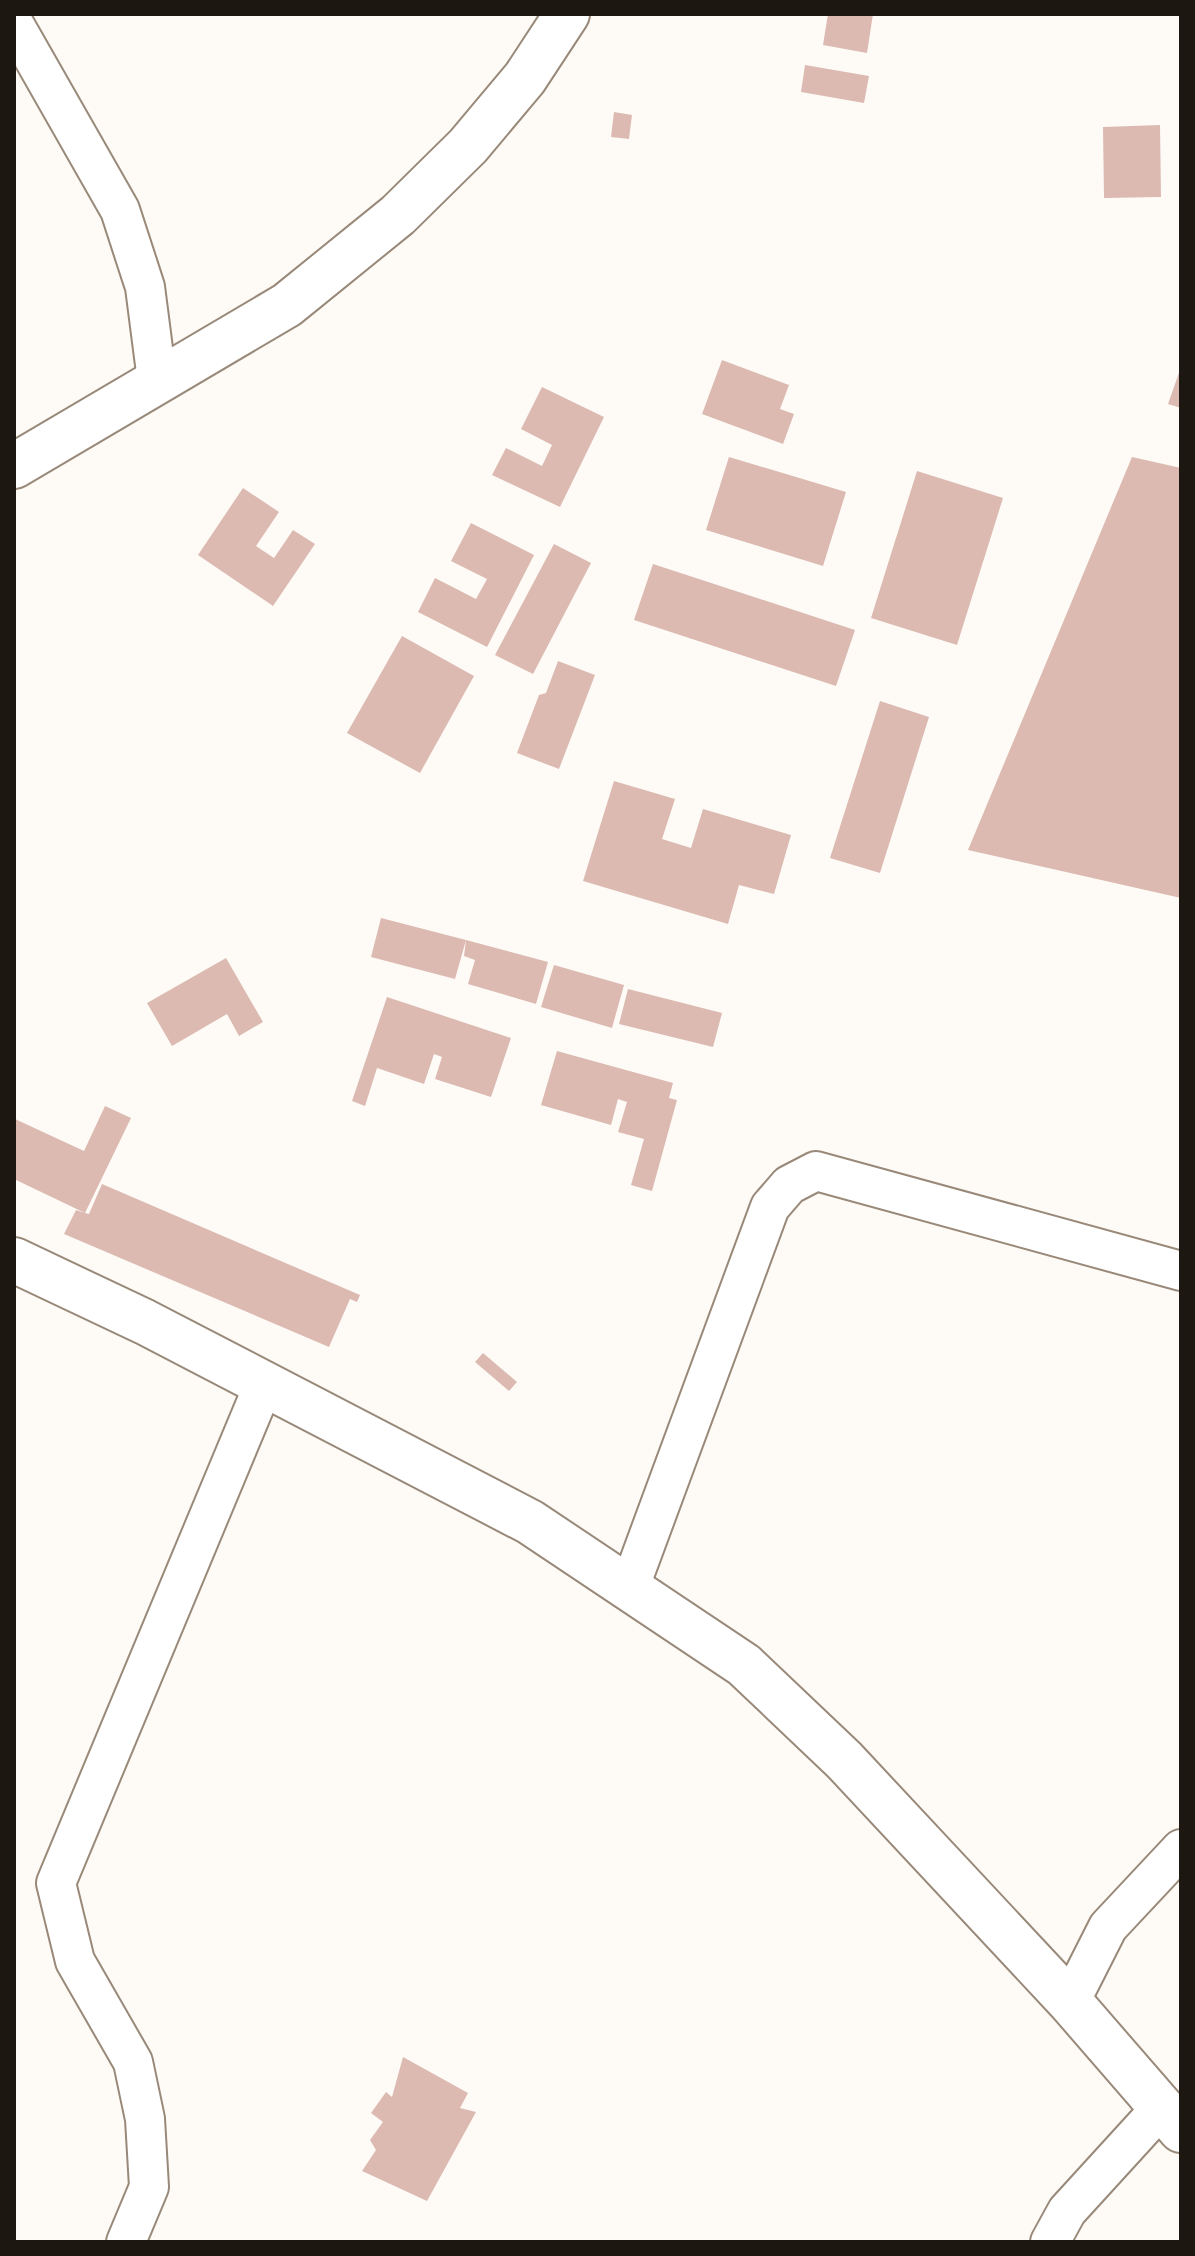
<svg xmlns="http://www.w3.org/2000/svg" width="1195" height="2256" viewBox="0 0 1195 2256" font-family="Montserrat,sans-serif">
<rect width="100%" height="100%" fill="#fefbf7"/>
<g fill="#dcbab1">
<path d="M828 14H873L867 53 823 45Z"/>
<path d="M805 65 869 76 864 103 801 92Z"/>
<path d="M614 112 632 115 629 139 611 137Z"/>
<path d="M1160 125 1161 197 1104 198 1103 127Z"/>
<path d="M722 360 789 385 780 409 794 414 783 444 702 414Z"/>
<path d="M1181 367V408L1168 404Z"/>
<path d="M542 387 604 417 560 507 492 475 506 448 542 466 552 445 521 429Z"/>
<path d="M729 457 846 492 823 566 706 530Z"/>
<path d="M1132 457 1181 468V898L968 850Z"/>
<path d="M917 471 1003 498 957 645 871 618Z"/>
<path d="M243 488 279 512 256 546 274 558 293 530 315 544 273 606 198 555Z"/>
<path d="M471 523 534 555 487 647 418 612 435 578 476 599 487 579 451 561Z"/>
<path d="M554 544 591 563 533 674 495 655Z"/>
<path d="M653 564 855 630 836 686 634 620Z"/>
<path d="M402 636 474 676 420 773 347 733Z"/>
<path d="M558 661 595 675 559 769 517 753 539 695 546 693Z"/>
<path d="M880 701 929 717 880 873 830 858Z"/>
<path d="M614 781 675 799 662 839 691 848 703 809 791 835 774 894 739 885 728 924 583 881Z"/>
<path d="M381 918 466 940 548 962 536 1004 468 984 475 960 464 956 466 940 455 979 371 957Z"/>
<path d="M226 958 263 1022 239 1036 227 1014 172 1046 147 1003Z"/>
<path d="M554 965 624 985 612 1028 541 1007Z"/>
<path d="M628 989 722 1013 713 1047 619 1024Z"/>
<path d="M387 997 511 1038 491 1097 435 1079 442 1057 434 1054 424 1084 377 1068 365 1106 352 1101Z"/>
<path d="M557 1051 673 1083 669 1098 677 1100 652 1191 631 1185 644 1139 618 1132 627 1102 618 1099 611 1125 541 1105Z"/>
<path d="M105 1106 131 1118 85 1213 89 1214 102 1184 360 1295 357 1302 350 1299 329 1347 64 1234 76 1210 85 1213 14 1179 15 1119 84 1151Z"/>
<path d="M483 1353 517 1382 509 1391 475 1362Z"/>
<path d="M403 2057 468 2093 460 2108 476 2112 427 2201 362 2171 376 2150 370 2140 383 2122 371 2113 386 2092 392 2097Z"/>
</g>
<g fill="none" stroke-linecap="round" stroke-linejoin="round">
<g stroke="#998979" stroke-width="42">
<g id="minor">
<path d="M14 24 120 210 145 287 157 380"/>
<path d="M629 1589 770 1207 789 1185 816 1171 1181 1271"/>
<path d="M1070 2002 1108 1927 1181 1849"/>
<path d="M126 2242 149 2187 145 2119 133 2062 75 1961 56 1883 264 1384"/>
<path d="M1050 2242 1067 2211 1161 2108"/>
</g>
</g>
<g stroke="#998979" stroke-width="48">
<g id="tertiary">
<path d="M14 466 287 305 398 215 468 146 525 78 567 14"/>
<path d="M14 1260 145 1322 530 1522 744 1665 844 1760 1070 2002 1181 2130"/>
</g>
</g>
<use href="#minor" stroke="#fff" stroke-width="38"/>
<use href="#tertiary" stroke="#fff" stroke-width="44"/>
</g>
<rect width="1195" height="2256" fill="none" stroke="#1d1711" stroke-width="32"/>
</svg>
